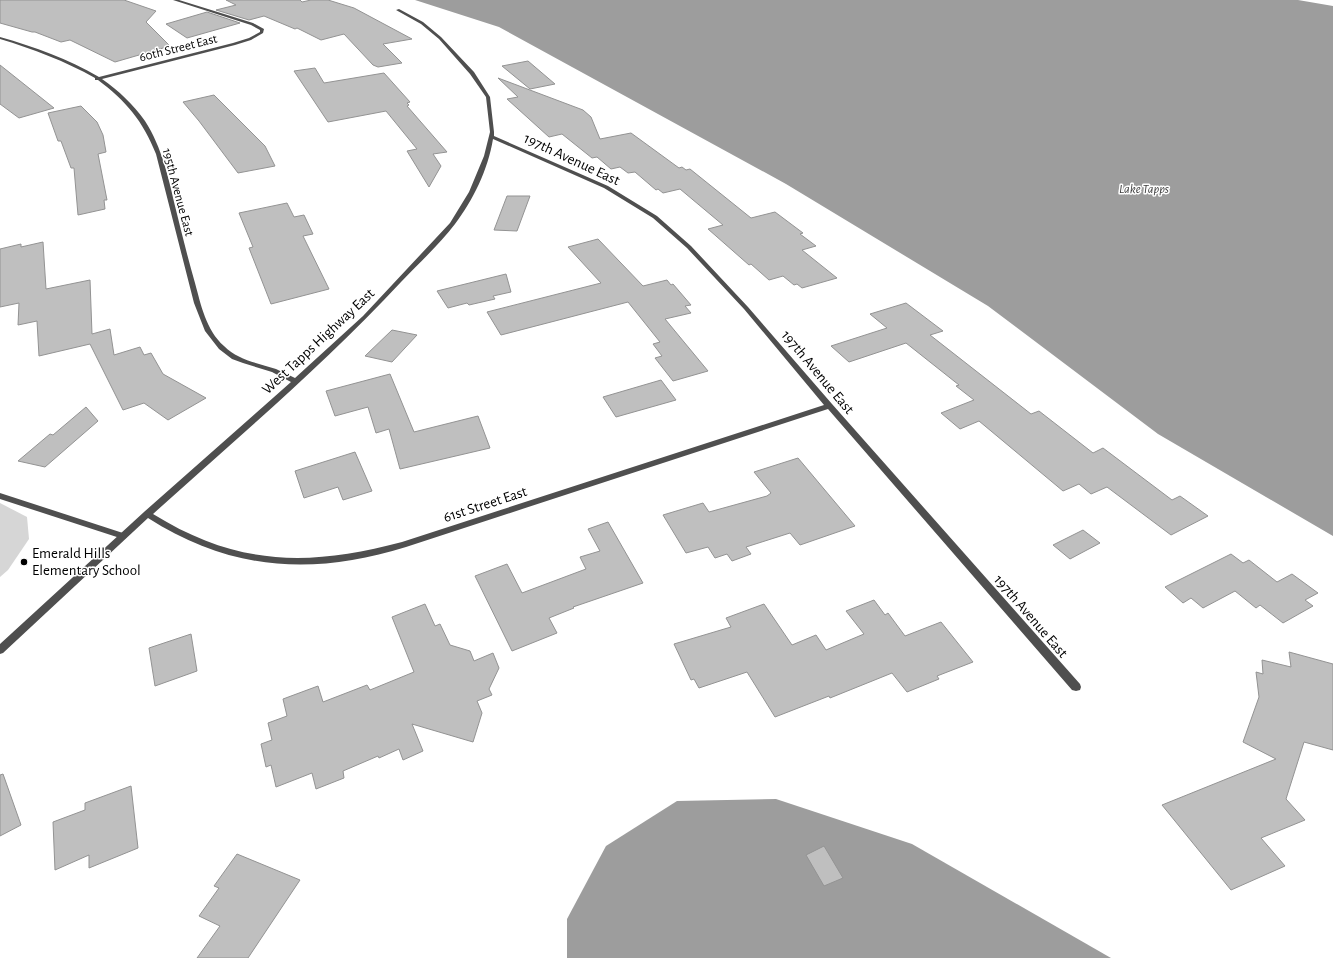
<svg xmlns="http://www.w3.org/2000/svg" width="1333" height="958" viewBox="0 0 1333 958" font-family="'Alegreya Sans',sans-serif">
<rect width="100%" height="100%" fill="#fff"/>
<path fill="#d6d6d6" d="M0 503 27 517 29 539 8 570 0 577Z"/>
<g fill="#9d9d9d">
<path d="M415 0H1298L1333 6V536L1158 434 988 306 786 184 499 27Z"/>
<path d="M776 799 912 844 1111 958H567V919L606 846 677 801Z"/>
</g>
<g fill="#bfbfbf" stroke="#939393">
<path d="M0 0H124L156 11 146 22 170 46 115 62 70 40 61 42 35 32H32L0 23Z"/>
<path d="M226 0H300L302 2 311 0H328L354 8 412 39 383 44 402 63 378 67 373 65 344 34 321 40 297 28 295 29 264 16 249 20 216 10 236 5Z"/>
<path d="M207 12 240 23 187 38 166 24Z"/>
<path d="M528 61 555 84 530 89 502 66Z"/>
<path d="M0 65 54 108 19 118 0 104Z"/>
<path d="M315 68 324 83 384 73 410 102 407 103 409 105 407 106 447 152 433 154 441 166 429 187 407 151 417 149 386 111 328 122 294 71Z"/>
<path d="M498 78 583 110 591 117 600 139 631 133 679 168 682 167 686 170 690 169 751 218 775 212 803 233 800 234 816 246 802 250 837 278 802 288 797 284 794 285 783 276 769 280 751 264 749 265 708 229 723 225 680 189 663 193 658 189 656 190 635 172 628 173 620 167 611 169 597 157 592 158 562 134 549 137 507 99 518 97Z"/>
<path d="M214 95 265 146 275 166 238 173 199 121 183 102Z"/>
<path d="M81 106 97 122 103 135 106 152 98 154 107 200H104L105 209 78 215 74 168H71L61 141H58L48 113Z"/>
<path d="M507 196H530L517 231 494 230Z"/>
<path d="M287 203 294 217 304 215 313 234 303 236 329 289 271 304 249 248 253 247 239 213Z"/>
<path d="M598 239 643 286 667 280 671 285 673 284 691 305 685 306 691 313 665 319 708 371 673 381 655 358 662 356 653 344 660 342 628 302 501 335 487 312 601 283 568 247Z"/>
<path d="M43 242 46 289 90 280 92 334 110 329 114 355 140 347 144 355 151 353 163 374 206 398 168 420 144 403 123 410 90 344 39 356 37 321 18 325 19 303 0 307V249L21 244V247Z"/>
<path d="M506 274 511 292 493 296 495 299 469 305 467 303 448 308 437 291Z"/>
<path d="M906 303 943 331 930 335 1031 414 1039 411 1093 453 1103 448 1172 500 1180 496 1208 516 1171 535 1107 487 1091 494 1079 484 1063 491 979 421 960 429 941 413 974 400 956 386 959 385 906 343 849 362 831 346 887 328 870 314Z"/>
<path d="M392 330 417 335 392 362 365 356Z"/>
<path d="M390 374 414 432 478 416 490 448 400 469 389 429 376 433 368 407 335 416 326 391Z"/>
<path d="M661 380 676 400 616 417 603 397Z"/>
<path d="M86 407 98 421 45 467 18 461 50 434 53 435Z"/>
<path d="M355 452 372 491 343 500 338 487 304 498 295 471Z"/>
<path d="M798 458 855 526 800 545 790 533 746 547 751 554 732 561 727 554 715 558 708 547 686 553 663 515 703 503 709 512 767 496 771 493 754 472Z"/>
<path d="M608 522 643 583 573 607 574 608 549 618 557 633 512 651 475 576 507 564 522 593 586 569 580 557 600 551 588 529Z"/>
<path d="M1083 530 1100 543 1070 559 1053 545Z"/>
<path d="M1231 554 1243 563 1249 560 1277 582 1292 574 1318 593 1305 600 1313 606 1283 623 1260 605 1256 608 1235 591 1203 608 1191 598 1183 603 1165 587Z"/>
<path d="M874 600 885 615 888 613 905 636 941 622 973 662 937 676 939 679 907 692 892 673 830 698 829 696 775 717 747 672 699 688 694 679 691 680 674 644 731 627 726 618 764 604 792 645 816 635 826 650 864 634 846 611Z"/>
<path d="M425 604 435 626 440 624 450 645 470 651 474 661 493 653 499 668 489 689 492 695 477 701 482 713 473 742 412 724 423 751 403 760 399 749 379 758 378 756 343 771 344 778 316 789 312 773 276 787 271 765 266 767 261 744 272 740 268 723 287 716 283 699 318 686 323 702 367 685 370 690 414 672 392 617Z"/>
<path d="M191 634 197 671 155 686 149 648Z"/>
<path d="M1289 652 1333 664V750L1304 742 1286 799 1305 820 1261 838 1285 866 1231 890 1162 805 1276 759 1243 742 1259 697 1256 672 1263 674 1262 660 1291 667Z"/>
<path d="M3 774 21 825 0 836V775Z"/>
<path d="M131 786 138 848 89 868V855L55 870 53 822 85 810V803Z"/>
<path d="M824 846 843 878 824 886 806 855Z"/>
<path d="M237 854 300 880 248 958H197L220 926 199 916 219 888 214 886Z"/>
</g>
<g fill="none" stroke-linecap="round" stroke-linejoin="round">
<path fill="#4f4f4f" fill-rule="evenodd" d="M0 493 126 534 127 536 126 538 123 539 0 499Z"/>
<path fill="#4f4f4f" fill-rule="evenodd" d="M173 0H179L253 23 264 29 263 33 251 40 235 45 102 79C119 91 133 104 145 121 162 147 169 180 176 210 182 234 188 259 195 283 201 305 206 330 224 346 238 360 257 363 276 369 282 372 289 375 295 378L363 316 450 223 469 192 484 156 490 132 486 97 470 74 439 39 421 24 396 10 399 9 423 22 441 37 474 72 490 97 494 132V136L608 186 657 216 691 246 748 307 832 404 1080 684 1081 687 1080 690 1076 691 1072 690 828 409 406 547C313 576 231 571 148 518L3 653 0 654V644L144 512 291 382 272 372 243 363 232 359 219 349 205 331 194 303 156 154C143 121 126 101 98 80H95V78C65 61 33 49 0 39V37C35 47 68 59 99 77L233 43 249 38 260 32V30L251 25ZM493 139 604 188 653 218 687 248 744 309 824 405 402 542C308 567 237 566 153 514 237 438 324 365 401 282 418 264 440 244 455 224 473 200 488 170 493 139Z"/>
</g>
<circle fill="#000" stroke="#fff" stroke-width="1.5" cx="24" cy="562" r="4"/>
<g text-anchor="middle" stroke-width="3" stroke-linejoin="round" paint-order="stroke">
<g font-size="13" fill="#000" stroke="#fff">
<text transform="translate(178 47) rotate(-14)" y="5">60th Street East</text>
<text transform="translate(179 192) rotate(75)" y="5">195th Avenue East</text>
</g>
<g font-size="13" font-style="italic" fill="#3e3e3e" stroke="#fff">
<text x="1144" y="193">Lake Tapps</text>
</g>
<g font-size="15" fill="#000" stroke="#fff">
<text transform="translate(572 159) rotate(25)" y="5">197th Avenue East</text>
<text transform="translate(318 341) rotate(-43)" y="5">West Tapps Highway East</text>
<text transform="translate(818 372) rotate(50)" y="5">197th Avenue East</text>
<text transform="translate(485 504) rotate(-18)" y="5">61st Street East</text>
<text transform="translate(1031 616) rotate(49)" y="5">197th Avenue East</text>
</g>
<g font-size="15" fill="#000" stroke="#fff" text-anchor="start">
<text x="32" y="558">Emerald Hills<tspan x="32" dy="17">Elementary School</tspan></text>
</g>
</g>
</svg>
